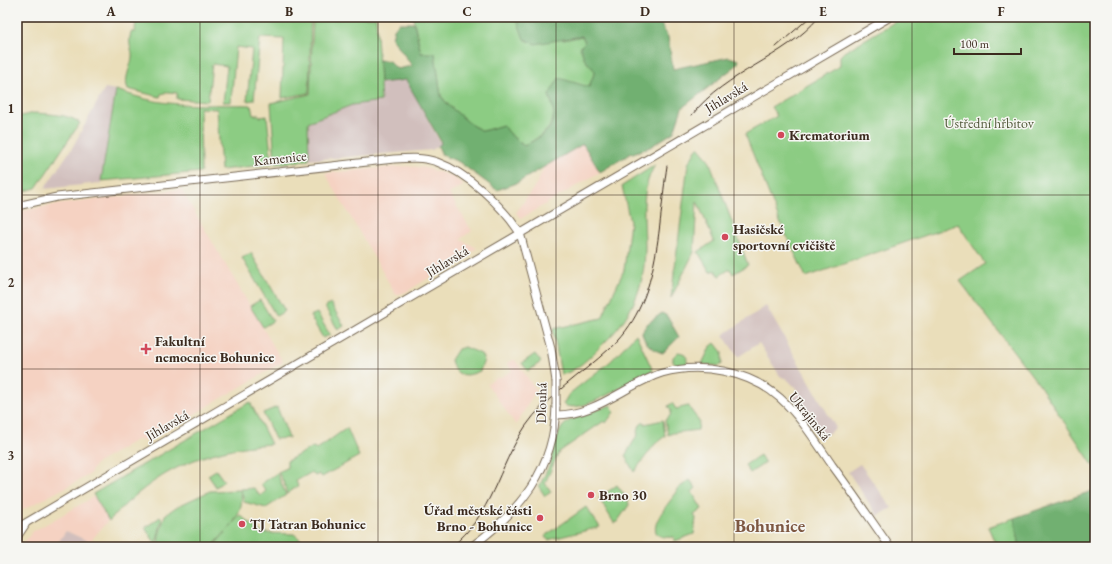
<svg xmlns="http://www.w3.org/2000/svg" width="1112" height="564" viewBox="0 0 1112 564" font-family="'EB Garamond',serif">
<rect width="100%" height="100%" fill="#f6f6f2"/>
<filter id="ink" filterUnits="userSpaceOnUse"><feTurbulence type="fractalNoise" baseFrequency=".025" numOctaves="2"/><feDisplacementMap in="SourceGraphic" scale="8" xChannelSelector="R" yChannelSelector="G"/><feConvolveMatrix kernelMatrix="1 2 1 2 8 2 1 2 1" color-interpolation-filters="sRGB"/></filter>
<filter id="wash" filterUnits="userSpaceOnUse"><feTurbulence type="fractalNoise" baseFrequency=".012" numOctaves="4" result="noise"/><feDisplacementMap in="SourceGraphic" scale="16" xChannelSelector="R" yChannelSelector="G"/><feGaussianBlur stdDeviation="0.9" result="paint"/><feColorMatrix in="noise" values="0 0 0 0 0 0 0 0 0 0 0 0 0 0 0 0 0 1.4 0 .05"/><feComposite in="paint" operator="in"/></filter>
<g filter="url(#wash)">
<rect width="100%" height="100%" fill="#eadeba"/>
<g fill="#f5d2c2">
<path d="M583 144 600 172 522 218 516 213 537 183 545 165Z"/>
<path d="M408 166 425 168 442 173 453 177 464 185 449 194 472 231 460 239 477 248 406 292 396 295 325 173Z"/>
<path d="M181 189 283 362 150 440H136L96 464 89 475 17 513V212L53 205Z"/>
<path d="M512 360H515L536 390 516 425 487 384 498 377 499 378 512 371 507 363Z"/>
<path d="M97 495 110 518 90 542 66 531 55 547H21L32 532Z"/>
</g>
<g fill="#d1bfbd">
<path d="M406 80 441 144 432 150 309 160 307 122 352 105 381 101 380 83Z"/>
<path d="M105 88 116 90 101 183 44 189 72 148Z"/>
<path d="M766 306 836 428 822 438 792 397 799 391 788 380 780 376 759 343 738 357 723 335Z"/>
<path d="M860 464 892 508 878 516 848 472Z"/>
<path d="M66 531 90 542 86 547H55Z"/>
</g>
<g fill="#8ccc83" stroke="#647b50">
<path d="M136 17H311L309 93 282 98 284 39 260 38 254 100 247 101 252 49 236 47 231 102H223L227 66 212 64 208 101 177 99V93L169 92 161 94 160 97 128 89C123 79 131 68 132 57 133 48 127 47 131 32H135Z"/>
<path d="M313 17H376L381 101 352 105 308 122 309 160 275 164 271 103 310 94Z"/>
<path d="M413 17H516L520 27 564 40 582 36 585 42 580 47 585 60 595 71 589 87 549 95C561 124 548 132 524 146L513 137 503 125 483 131 473 126 449 106 441 96 435 54 421 53Z"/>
<path d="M903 17H1095V468L1040 386 960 281 985 264 958 224 806 277 780 222 745 134 777 116 771 107 840 66V56L844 52Z"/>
<path d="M116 90C129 94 142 99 155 101 187 107 218 104 251 105L253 115H259L260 117 267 116 272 164 221 170 217 109 200 108 201 172 101 181Z"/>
<path d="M34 113C47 114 70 114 80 123L36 188 17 193V117Z"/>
<path d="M698 147 709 160 748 265 733 274 730 269 719 276 715 270 710 272 698 252 714 241 697 201 694 252 671 298 688 164Z"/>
<path d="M655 165C639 192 645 218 645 248 645 288 631 318 602 345 591 356 577 371 561 375L553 329 602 318 624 270 630 222 622 186Z"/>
<path d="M251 253 285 311 276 316 242 258Z"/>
<path d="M260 300 273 321 263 327 250 306Z"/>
<path d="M331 304 344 326 338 330 325 307Z"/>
<path d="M317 313 330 335 323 338 310 316Z"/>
<path d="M636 334 653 371C634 377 580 418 563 404L569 394 611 361Z"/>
<path d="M715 343 722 352V364L719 366 702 364 710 347Z"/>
<path d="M465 347 481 354 484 360 480 371C467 377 455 378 451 360L458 349Z"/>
<path d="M678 352 683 353 687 358V365L678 366 673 362V357Z"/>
<path d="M535 354 541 362 528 371 522 363Z"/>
<path d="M250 402 271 444C203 449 156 470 109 521L93 494Z"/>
<path d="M672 403 676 409 688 406 699 421 698 430 673 433 668 435 665 420 670 416 671 411 668 406Z"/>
<path d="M611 405 614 412 606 423 604 421 559 452 545 483 551 492 545 496 539 487 550 464 557 437 562 427 570 420Z"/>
<path d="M277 407 289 438 275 439 263 413Z"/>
<path d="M663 420 665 436 655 444 634 472 625 456 638 434 637 432 640 425 644 422 645 424Z"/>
<path d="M347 428 359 456 322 477 319 474 315 476 312 472 296 481 298 486 287 494 284 483 278 472 287 468V461L313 447 317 449C328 442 336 435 347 428Z"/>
<path d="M760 455 765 463 750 473 745 465Z"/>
<path d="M216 470 224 481 216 487 208 475Z"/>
<path d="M277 473 286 495 266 508 244 502 241 489 254 488 260 496 266 491 261 484Z"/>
<path d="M690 480 696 488 692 492 702 509 694 515 696 518 694 534 675 541 674 537C635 541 668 504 677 492L676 490Z"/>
<path d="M617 485 628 500 629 505 617 522 614 523 599 498Z"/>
<path d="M240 490C248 514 226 530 212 547H158L159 535 165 515 176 507 210 491Z"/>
<path d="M586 507 600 527 548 540 545 536Z"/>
<path d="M240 515 262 533 294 534 309 547H213Z"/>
<path d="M160 517 162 519 156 544 145 528Z"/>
<path d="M1014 518 1020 547H997L988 527Z"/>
</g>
<g fill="#71b071" stroke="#566d48">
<path d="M516 17H657L668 37 673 69 729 57 739 60 737 65 682 108 674 132 650 147 630 154 600 172 583 144 517 183 497 190 459 162 442 155 438 146 441 144 440 140 406 80 380 83 379 60 389 61 397 69 412 66 392 38 394 29 399 23H414L421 53H435L441 96 449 106 473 126 483 131 503 125 513 137 524 146C549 132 561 125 549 95L559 78 589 87 595 71 585 60 580 47 585 42 582 36 535 44 524 39Z"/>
<path d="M662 313 667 316 679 337 663 353C654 351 643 343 642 332L647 324Z"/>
<path d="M1095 490V547H1020L1014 518Z"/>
</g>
</g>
<g filter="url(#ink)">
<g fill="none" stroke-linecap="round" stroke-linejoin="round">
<g stroke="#786955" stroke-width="9">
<g id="secondary">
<path d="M17 206 57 197 394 159C408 158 423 157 437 162 468 173 502 206 520 233L551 348 556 381"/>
<path d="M556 415C597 415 625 385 662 373 701 362 749 371 780 398 801 417 816 442 832 465 852 492 871 520 890 547"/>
<path d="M17 528 890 17"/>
<path d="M17 537 25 525"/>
<path d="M471 547C520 511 555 469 556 405"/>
</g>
</g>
<use href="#secondary" stroke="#fff" stroke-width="7"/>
<g stroke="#3b2a1e" stroke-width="1">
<path d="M776 47 810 17"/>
<path d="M692 115C726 71 784 59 819 17"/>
<path d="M451 547C493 514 497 469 525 427 547 395 581 375 609 349 661 303 657 229 667 166"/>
</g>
<g stroke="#786955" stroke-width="9" stroke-linecap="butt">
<path id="secondary-bridge" d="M556 381V405"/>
</g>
<use href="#secondary-bridge" stroke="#fff" stroke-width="7"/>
</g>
</g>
<path fill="none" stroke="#3b2a1e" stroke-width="1" stroke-opacity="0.55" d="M200 17V547M378 17V547M556 17V547M734 17V547M912 17V547M17 195H1095M17 369H1095"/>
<g fill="#d1495b" stroke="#f6f6f2" stroke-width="1.5">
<circle cx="781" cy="135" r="4"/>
<circle cx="725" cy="237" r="4"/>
<path d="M144 343h4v4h4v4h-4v4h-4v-4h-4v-4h4z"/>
<circle cx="591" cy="495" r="4"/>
<circle cx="540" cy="518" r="4"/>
<circle cx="242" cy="524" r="4"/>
</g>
<g text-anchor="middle" stroke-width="3" stroke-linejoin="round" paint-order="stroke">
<g font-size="14" fill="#3b2a1e" stroke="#f6f6f2">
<text transform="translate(726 97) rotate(-31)" y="5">Jihlavská</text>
<text transform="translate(280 158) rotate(-6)" y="5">Kamenice</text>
<text transform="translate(447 261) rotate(-31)" y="5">Jihlavská</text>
<text transform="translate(541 403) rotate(-89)" y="5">Dlouhá</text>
<text transform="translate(810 416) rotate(51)" y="5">Ukrajinská</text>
<text transform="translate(167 425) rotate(-30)" y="5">Jihlavská</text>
</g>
<g font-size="14" fill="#535b3c" stroke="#f6f6f2">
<text x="989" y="128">Ústřední hřbitov</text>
</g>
<g font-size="14" font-weight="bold" fill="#3b2a1e" stroke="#f6f6f2" text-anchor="start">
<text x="789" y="140">Krematorium</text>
<text x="733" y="234">Hasičské<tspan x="733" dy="16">sportovní cvičiště</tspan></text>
<text x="155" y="346">Fakultní<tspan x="155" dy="16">nemocnice Bohunice</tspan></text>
<text x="599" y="500">Brno 30</text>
<text x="532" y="515" text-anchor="end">Úřad městské části<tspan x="532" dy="16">Brno - Bohunice</tspan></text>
<text x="250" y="529">TJ Tatran Bohunice</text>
</g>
<g font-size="18" font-weight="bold" fill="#7e5842" stroke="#f6f6f2">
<text x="770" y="532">Bohunice</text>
</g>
</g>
<rect width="1112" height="564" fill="none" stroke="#f6f6f2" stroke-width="44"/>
<path d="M954 48v6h67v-6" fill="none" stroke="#3b2a1e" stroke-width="2"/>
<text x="960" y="48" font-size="12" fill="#3b2a1e" stroke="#f6f6f2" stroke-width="3" paint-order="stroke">100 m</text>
<rect x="22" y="22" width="1068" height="520" fill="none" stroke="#3b2a1e" stroke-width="1.5"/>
<g font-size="13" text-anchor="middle" font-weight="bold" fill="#3b2a1e">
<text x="111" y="16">A</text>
<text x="289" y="16">B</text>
<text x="467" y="16">C</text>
<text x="645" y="16">D</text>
<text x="823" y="16">E</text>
<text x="1001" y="16">F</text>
<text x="11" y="113">1</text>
<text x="11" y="287">2</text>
<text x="11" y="460">3</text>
</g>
</svg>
